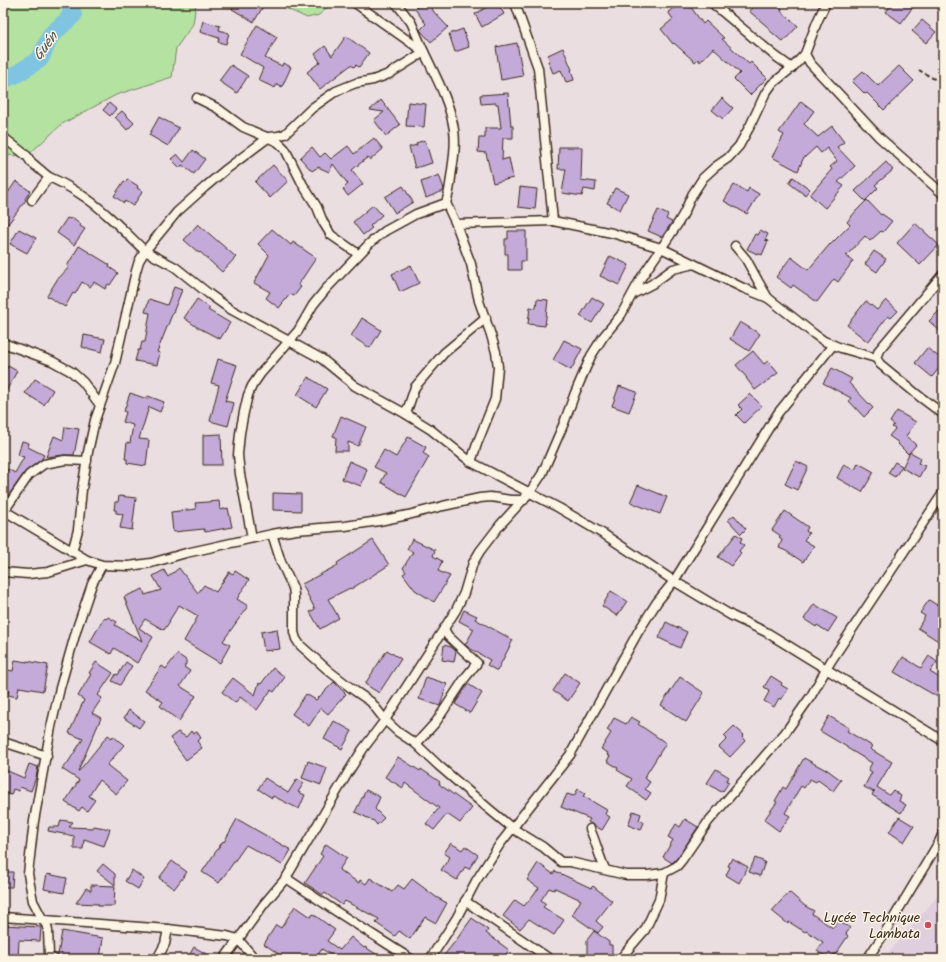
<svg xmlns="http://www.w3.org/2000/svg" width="946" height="962" viewBox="0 0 946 962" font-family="Kalam,sans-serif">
<rect width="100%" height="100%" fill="#ebdee1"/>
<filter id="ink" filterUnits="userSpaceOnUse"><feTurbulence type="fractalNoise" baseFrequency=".025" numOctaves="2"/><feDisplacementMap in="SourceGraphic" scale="8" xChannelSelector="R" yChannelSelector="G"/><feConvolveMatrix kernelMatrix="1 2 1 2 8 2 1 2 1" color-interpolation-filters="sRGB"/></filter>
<g filter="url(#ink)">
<path fill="#dfcede" d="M943 890V959H883Z"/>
<g fill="#b4e2a1" stroke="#788660">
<path d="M3 3H197L196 4 193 24 176 48 172 77 116 95 62 124 27 156 3 155Z"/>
<path d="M279 3H332L319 15 307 18 285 8Z"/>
</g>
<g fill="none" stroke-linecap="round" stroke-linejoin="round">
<path stroke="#7fc4e0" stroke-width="18" d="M3 79 15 75 40 59 51 35 73 15 69 3"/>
</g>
<g fill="#c4aad8" stroke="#3b2a1e">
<path d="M235 3H265L254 22 232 9Z"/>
<path d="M414 3H428L434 12 448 27 431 42 421 31 420 30 426 24 415 9 417 7Z"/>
<path d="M494 3H498L504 14 482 27 475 14Z"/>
<path d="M669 3H688L703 24 706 21 724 38 722 39 749 64 751 62 767 78 750 95 734 79 740 73 713 48 700 62 698 59 695 62 674 43 673 44 661 29 673 19 668 12 674 8Z"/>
<path d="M756 3H775L782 9 781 11 798 26 783 42 769 30 770 29 749 11Z"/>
<path d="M892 3H916L901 23 886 12Z"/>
<path d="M922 20 936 32 926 43 912 31Z"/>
<path d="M203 21 220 26 219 30 229 33 226 44 218 42 219 38 200 32Z"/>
<path d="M257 25 277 37 265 58 282 66 283 63 291 67 282 87 277 84 275 88 258 80 263 68 240 54Z"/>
<path d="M463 29 469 47 455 52 449 34Z"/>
<path d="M346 36 369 53 359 67 356 65 354 67 351 65 320 89 307 72 320 62 315 54 325 46 332 56Z"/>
<path d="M517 43 523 76 501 80 496 47Z"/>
<path d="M563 48 572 70H571L574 80 566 82 561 70 553 73 548 61 550 60 548 55Z"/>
<path d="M231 65 248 76 237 93 219 81Z"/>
<path d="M899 66 914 81 884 110 867 93 865 94 852 81 863 71 878 86Z"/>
<path d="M508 93 511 126H513V138H503L502 160 509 158 513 178 493 183 486 153 478 152 479 138H485V128H501L498 104H496V103L481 104 480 95Z"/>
<path d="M722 98 733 108 723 119 712 110Z"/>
<path d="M381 100 400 125 386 136 374 120 384 112 370 110Z"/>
<path d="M801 101 814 111 804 124 818 137 832 126 844 142 837 147 855 166 838 182 844 186 825 208 810 195 832 169 830 167 837 161 827 148 821 153 816 147 803 159 798 171 772 157 784 135 779 132Z"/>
<path d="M408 102 426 104 424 127 406 126Z"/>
<path d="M109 103 116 109 110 116 103 110Z"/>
<path d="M122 111 134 123 127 130 115 117Z"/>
<path d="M159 117 179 128 168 146 149 135Z"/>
<path d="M374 138 383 149 370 160 368 157 352 170 363 184 348 196 343 189 348 184 333 164 329 172 318 167 312 171 300 158 312 147 320 157 325 153 331 159 348 146 354 154Z"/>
<path d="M425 140 432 163 415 168 409 147 417 145 416 143Z"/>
<path d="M559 147H582L581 180 596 182 595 191 584 189 582 196 562 193 566 169H558Z"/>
<path d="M193 150 205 159 194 174 182 165 180 168 171 159 177 154 184 162Z"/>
<path d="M886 162 893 170 875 185 878 188 865 201 855 191Z"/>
<path d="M273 165 288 181 270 198 255 182Z"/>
<path d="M439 175 444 189 443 191 426 198 421 182Z"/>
<path d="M793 177 810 189 805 195 789 183Z"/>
<path d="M127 179 138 186 137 188 143 191 133 206 125 201 124 203 114 196 124 181 126 182Z"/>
<path d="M16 181 30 191 25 199 26 200 8 224 3 220V200Z"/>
<path d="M734 185 747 192 749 188 759 194 747 214 724 201Z"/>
<path d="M403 186 413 202 395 213 385 197Z"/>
<path d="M520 187 537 189 535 209 518 207Z"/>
<path d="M615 188 628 194 620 210 607 203Z"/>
<path d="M867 200 881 215 882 214 892 221 883 232 881 231 870 241 865 236 846 256 853 261 838 282 834 279 817 302 793 285 791 288 776 277 791 257 808 270 830 244V245L850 225 847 222 856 211Z"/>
<path d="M373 205 382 215 370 226 372 228 363 235 353 222Z"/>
<path d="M658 210 668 215 666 219 672 222 662 237 648 231Z"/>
<path d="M72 217 81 224 80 226 85 229 74 245 57 233 67 218 70 219Z"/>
<path d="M915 223 939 245 920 265 897 243Z"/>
<path d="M198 224 236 257 222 272 200 252 199 253 184 240Z"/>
<path d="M19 229 36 238 27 253 10 244Z"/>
<path d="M272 229 291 245 293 242 316 258 298 285 301 287 294 296 290 294 279 308 266 298 270 292 254 283 269 255 258 244Z"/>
<path d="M760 230 768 234 765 240 768 241 762 255 757 253V254L747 249 755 234 757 235Z"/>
<path d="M508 231H526V261H521V270H508V254H505V239H508Z"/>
<path d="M79 246 110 265 109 267 118 273 110 285 108 284 105 289 94 282 90 287 82 282 75 294 73 293 65 307 47 296 58 278H59L69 267 67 266Z"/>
<path d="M874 251 886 259 877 272 865 264Z"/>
<path d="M610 256 629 265 619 285 600 276Z"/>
<path d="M411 265 419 283 400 292 392 274Z"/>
<path d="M174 287 182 290 157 352 160 353 157 365 135 361 138 350H140L142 342H145L150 313 145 312 149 299 167 305Z"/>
<path d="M592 297 604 304 592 323 580 316Z"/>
<path d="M197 299 210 308 208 310 230 323 220 339 197 327 184 318Z"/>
<path d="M537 299 548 300 545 326 528 324 530 307 536 308Z"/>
<path d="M886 300 898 311 891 318 888 316 868 342 847 325 866 301 877 310Z"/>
<path d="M943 307V334L929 321Z"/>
<path d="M362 318 381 330 370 348 351 336Z"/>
<path d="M740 322 760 334 749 351 730 339Z"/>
<path d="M84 335 105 339 102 352 82 347Z"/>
<path d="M564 340 582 349 571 370 553 360Z"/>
<path d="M927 348 943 360V363L932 377 915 363Z"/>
<path d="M753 351 764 364 768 361 778 373 755 390 746 378H747L736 365Z"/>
<path d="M218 359 237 365 225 401 234 403 228 426 210 421 219 385 211 383Z"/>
<path d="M8 366 17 371 3 397V375Z"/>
<path d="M832 368 852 379 849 383 873 408 864 417 849 401 851 398 823 383Z"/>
<path d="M308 377 327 389 316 407 297 395Z"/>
<path d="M35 379 53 390 44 405 25 393Z"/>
<path d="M619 386 637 392 629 412 612 406Z"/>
<path d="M130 393 147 399 148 396 164 402 160 412 149 407 139 439 149 440 146 466 127 463V459H125L127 442 130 443 133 425 123 422 126 412 124 411Z"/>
<path d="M750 394 762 406 744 423 736 415 742 409 738 405Z"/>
<path d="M897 411 916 422 906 436 916 445 908 454 898 444 899 443 889 436 895 429 892 427 894 425 890 422Z"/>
<path d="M341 416 366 427 358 446 348 442V451H335L336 437 333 436Z"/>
<path d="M65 427 79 429 74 455H64L46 457 54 436 63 440Z"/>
<path d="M221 434 222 465H203V435Z"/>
<path d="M408 437 426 447 423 453 429 457 406 497 381 482 386 473 374 467 384 450 396 457Z"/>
<path d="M22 441 29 443 28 447 44 455 42 459 25 472 3 503V478L8 469 15 473 24 457 18 455Z"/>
<path d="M910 452 921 458 918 463 925 466 919 477 902 468Z"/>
<path d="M349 461 367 469 361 486 342 479Z"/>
<path d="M796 461 808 467 797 490 785 484Z"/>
<path d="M895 462 902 466 895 477 888 473Z"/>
<path d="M858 463 874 472 862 492 837 478 844 464 855 470Z"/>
<path d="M638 485 667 497 660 514 630 502Z"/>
<path d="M273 493 301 494V511L273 510Z"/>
<path d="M119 496 136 498 132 530 120 528 123 514 116 513V510H114L115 502H118Z"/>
<path d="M219 501 220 510 228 508 232 527 205 532 204 529 173 532 171 512 196 509 195 503Z"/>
<path d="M785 511 808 527 806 531 809 533 804 540 814 546 803 562 786 551 779 548 782 540 779 538 781 536 772 530Z"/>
<path d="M734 515 746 529 741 534 728 520Z"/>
<path d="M736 534 742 538 740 542 744 545 739 551 741 553 731 566 718 557Z"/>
<path d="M412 539 435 550 433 556 442 561 438 571 450 576 434 602 415 590 403 574 406 572 403 568 413 552 407 549Z"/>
<path d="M373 540 389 565 351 589 350 588 328 599 339 618 320 629 310 612 315 609 302 584 338 565 337 563Z"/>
<path d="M179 568 198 593 204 585 216 592 229 572 233 574 235 571 249 580 237 599 248 606 223 641 230 645 220 663 184 641 198 616 179 605 169 621H170L164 630 145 619 139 628 153 637 137 663 114 648 111 654 90 642 104 618 106 619 108 617 117 622 115 625 142 641 124 597 143 589 145 595 161 590 153 576 164 570 168 577Z"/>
<path d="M611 591 627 601 617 616 602 606Z"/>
<path d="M943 597V644L918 628 925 616 920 613 929 600 937 605Z"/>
<path d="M814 604 837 618 828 632 817 625 816 627 804 619Z"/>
<path d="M464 610 477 616 475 619 513 640 497 671 487 665 490 660 471 649 465 645 474 629 459 621Z"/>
<path d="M666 622 687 632 680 648 659 638Z"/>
<path d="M277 629 280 649 264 651 261 632Z"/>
<path d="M444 645 451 647 456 651 454 662 442 660Z"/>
<path d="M387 650 401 659 379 693 365 684Z"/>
<path d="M177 654 186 660V664L184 667 190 671 180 686 196 696 179 721 160 706 163 702 145 690 162 666 166 669Z"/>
<path d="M929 656 937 662 930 672 943 680V700L894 672 903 657 921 668Z"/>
<path d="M15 660 27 662V661L48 665 43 691 19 687 17 697 8 695 9 691 3 690V669L13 671Z"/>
<path d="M96 662 113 673 98 695 102 698 92 713 101 718 78 771H79L108 735 112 738 113 736 124 745 107 765 127 781 116 794 99 780 89 796 95 800 87 811 82 807 79 811 65 802 79 780 62 769 66 763 67 764 83 739 69 733 84 700 78 696 91 674 89 673Z"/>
<path d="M126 662 132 666 120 685 112 681 116 674 118 675Z"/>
<path d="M273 668 285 677 274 692 271 690 257 710 240 697 235 703 222 692 233 678 255 695 259 683 261 684Z"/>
<path d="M565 673 580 683 568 701 553 691Z"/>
<path d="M771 676 782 683 781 685 788 689 781 700 779 698 774 707 764 701 769 692 768 691 769 690 764 687Z"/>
<path d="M426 677 447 684 440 706 419 699Z"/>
<path d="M680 677 704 693 686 722 661 705Z"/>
<path d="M334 682 346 694 328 714 321 708 309 726 292 714 306 694 316 700Z"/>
<path d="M468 684 482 693 470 713 455 704Z"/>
<path d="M129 710 144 721 139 728 124 718Z"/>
<path d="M829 716 849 728 847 731 872 746 870 749 892 762 877 787 889 795 893 790 901 796 899 801 906 805 901 813 872 795 874 791V792L864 787 872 772 868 770 872 763 847 748V747L820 731Z"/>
<path d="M631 717 640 722 638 724 666 743 644 778 650 782 645 789 651 793 646 800 627 786 632 779 617 770 618 768 607 761 610 756 607 755 608 753 601 749 611 733 607 730 614 718 626 724Z"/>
<path d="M334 721 352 731 342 749 324 739Z"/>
<path d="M734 726 744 735 742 737 745 741 730 757 719 747 727 739 724 736Z"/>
<path d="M191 731 193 734 197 732 201 738 197 741 202 748 186 760 170 738 178 732 186 737Z"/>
<path d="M398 757 420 771 421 769 440 782 439 784 472 808 460 823 447 814 434 830 426 824 439 808 405 783 403 788 385 777Z"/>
<path d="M804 758 826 770V769L841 780 833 791 818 780 816 782 810 779 804 788 801 786 785 813 790 816 779 831 764 820 777 802 775 801 783 787 786 789Z"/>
<path d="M308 761 327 768 321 785 302 778Z"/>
<path d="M29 764 38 767 36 777 31 791 20 787 19 791 13 789 11 795 3 793V769L24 778Z"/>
<path d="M716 769 729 777 726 781 729 782 723 791 722 790 721 792 707 783Z"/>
<path d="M265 778 288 793 297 779 304 783 298 792 305 795 299 809 273 796 272 798 258 789Z"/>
<path d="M578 789 585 794 583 796 607 810 605 814 610 817 602 830 588 822 590 819 561 807 567 794 574 796Z"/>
<path d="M366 790 380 797 375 809 384 818 377 825 374 821 355 812Z"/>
<path d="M633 811 641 814 639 820 644 822 641 830 628 825Z"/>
<path d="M899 817 914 826 904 842 889 832Z"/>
<path d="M237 819 291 850 282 865 246 845 219 883 202 872 223 841 224 842Z"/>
<path d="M685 819 698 827 678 857 672 863 663 857 673 840 668 837 676 824 680 827Z"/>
<path d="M61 820 73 822 69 827 93 828 94 826 110 829 104 846 84 839 83 849H74V836L48 831 49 827H59Z"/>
<path d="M451 843 462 850 465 846 478 855 469 869 465 867 457 880 441 870 450 857 444 853Z"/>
<path d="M326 844 347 858 339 870 359 883 360 880 366 884 370 878 392 892 398 885 404 889 412 879 436 897 447 903 436 923 425 917 410 939 399 931 395 936 376 923 379 919 345 901 342 905 325 893 323 895 305 883 323 856 320 854Z"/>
<path d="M732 858 748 867 739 883 726 875 730 867 728 866Z"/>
<path d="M755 858 765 862 760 876 749 872Z"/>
<path d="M172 861 187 872 174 889 159 878Z"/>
<path d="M538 863 553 874 555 871 591 888 593 886 612 901 596 921 603 927 598 933 572 915 581 900 555 888 554 890 549 888 541 900 546 904 543 907 564 920 554 935 529 919 520 929 503 916 515 900 524 906 539 888 527 880Z"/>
<path d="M103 864 115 874V885L97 871Z"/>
<path d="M132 870 144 879 138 889 125 881Z"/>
<path d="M4 872H13L12 887H3Z"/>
<path d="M47 874 67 878 64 893 44 889Z"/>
<path d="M91 885 115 886 114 906H98V904L76 903 86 888 91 891Z"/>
<path d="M789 892 805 906 814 911 812 914 833 928 838 920 850 928 846 934 848 936 835 955 834 954 830 959H829L817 951 823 942 806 931 805 932 789 922 788 924 772 911Z"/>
<path d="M295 906 311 917 313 914 335 930 327 941 340 950 351 937 364 948 365 947 384 959H337L322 949 315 959H286L264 944 276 925 281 928Z"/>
<path d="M472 918 488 930 486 933 509 950 503 959H441L457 939Z"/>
<path d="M3 925 41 927 40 941 19 940 18 959H3Z"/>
<path d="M62 931 103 938 100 959H90L68 956V959L59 958 58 955Z"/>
<path d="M594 931 609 942V945H612V956H609V958H600V959H587V940Z"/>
<path d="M194 947 215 959H187Z"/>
</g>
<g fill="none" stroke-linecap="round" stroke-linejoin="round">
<g stroke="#3b2a1e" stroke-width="11">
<g id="street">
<path d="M355 3 424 52 411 22 396 3"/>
<path d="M712 3 774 55 792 68 805 54"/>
<path d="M826 3 817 22 805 54 810 63 879 137 943 194"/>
<path d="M197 98 217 108 243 127 278 142 285 149 303 185 317 207 323 222 331 235 354 251 358 255"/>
<path d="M3 137 27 156 31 162 44 173 49 177"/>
<path d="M32 200 49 177C68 185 91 200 106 214 120 226 132 239 145 251L177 212 205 187 224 171 269 137 278 136 285 134 312 108 336 91 356 83 373 80 389 74 424 52C436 77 450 102 454 130 456 144 454 157 452 170 450 183 450 191 446 203"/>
<path d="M553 221 612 233 661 248 694 264"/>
<path d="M456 224 553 221 538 68 515 3"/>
<path d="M735 246 746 259 758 281 768 298 777 305 790 315 814 334 824 341 841 348 876 358"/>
<path d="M943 274 879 350 876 358 880 364 919 396 943 414"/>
<path d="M633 294 652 284 673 269 694 264 743 288 768 298"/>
<path d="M3 343 52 361 72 372 83 382 100 405"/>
<path d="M406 414 415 387 444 353 486 318"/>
<path d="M3 510 87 560 102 565 129 566 151 563 186 553 272 534 296 530 345 526 379 521 408 515 443 506 480 498 490 497 498 498 510 500H524"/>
<path d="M4 511 29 475 44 464 65 460 87 461"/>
<path d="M272 534 281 562 293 588 294 595V632L296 639 300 645 329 671 355 691 371 702 385 720 398 732 416 744 438 765 489 809 512 828 543 847 561 862H570L626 875H647L664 873 677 866 682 860 708 822 768 752 785 733 811 696 831 661 943 493"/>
<path d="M252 538 240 474 238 455 240 433 244 412 248 395 252 386 261 373 298 331 313 305 326 289 370 243 385 231 416 214 446 203 456 224 471 264 479 301 491 335 496 352 498 367 495 399 477 444 471 462"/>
<path d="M72 552 78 530 82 489 85 471 88 452 95 420 115 363 136 271 139 261 145 251 175 267 209 294 230 309 322 359 355 386 406 414 430 429 471 462 559 508 605 535 674 581 732 616 766 632 943 741"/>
<path d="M3 572 28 574 48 572 87 560"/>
<path d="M3 742 47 756"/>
<path d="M416 744 436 722 465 678 477 663 448 636 444 629"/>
<path d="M590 829C596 842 599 856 605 869"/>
<path d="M286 878 349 771 363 749 385 720 456 610 464 593 473 563 480 551 500 525 530 492 542 474 564 423 575 393 591 356 603 337 621 315 641 278 677 225 684 213 692 195 703 178 715 167 728 158 739 146 750 126 758 109 765 94 772 84 792 68"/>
<path d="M465 901 550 959"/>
<path d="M3 917 168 929 227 936 238 939 255 959"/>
<path d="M54 959 51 958 49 955 48 931 47 926 43 920 33 901 28 874 34 821 51 727 60 688 77 628 92 584 102 565"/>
<path d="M157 959 165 944 168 929"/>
<path d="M224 959 264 904 286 878 334 910 411 959"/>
<path d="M430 959 456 919 476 881 500 844 570 755 638 632 657 602 674 581 778 413 833 345"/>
<path d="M620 959 645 930 659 900 664 873"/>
<path d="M867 959 884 934 939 842 943 833"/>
</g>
</g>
<path stroke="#3b2a1e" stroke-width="2" stroke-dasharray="4 3" stroke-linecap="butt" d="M919 70 943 84"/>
<use href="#street" stroke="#fcf5e5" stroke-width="8"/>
</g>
</g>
<circle fill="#d1495b" stroke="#fcf5e5" stroke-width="1.5" cx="928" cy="925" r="4"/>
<g text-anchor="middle" stroke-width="3" stroke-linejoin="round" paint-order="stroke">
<g font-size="14" fill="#3b2a1e" stroke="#fcf5e5" text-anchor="end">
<text x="920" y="922">Lycée Technique<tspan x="920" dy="16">Lambata</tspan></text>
</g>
<g font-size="15" font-style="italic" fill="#4f5858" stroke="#fcf5e5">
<text transform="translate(45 46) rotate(-53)" y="5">Guén</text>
</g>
</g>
<rect width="946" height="962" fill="none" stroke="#fcf5e5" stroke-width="16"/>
<rect x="8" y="8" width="930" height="946" fill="none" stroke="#3b2a1e" stroke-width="1.5" filter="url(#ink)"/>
</svg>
